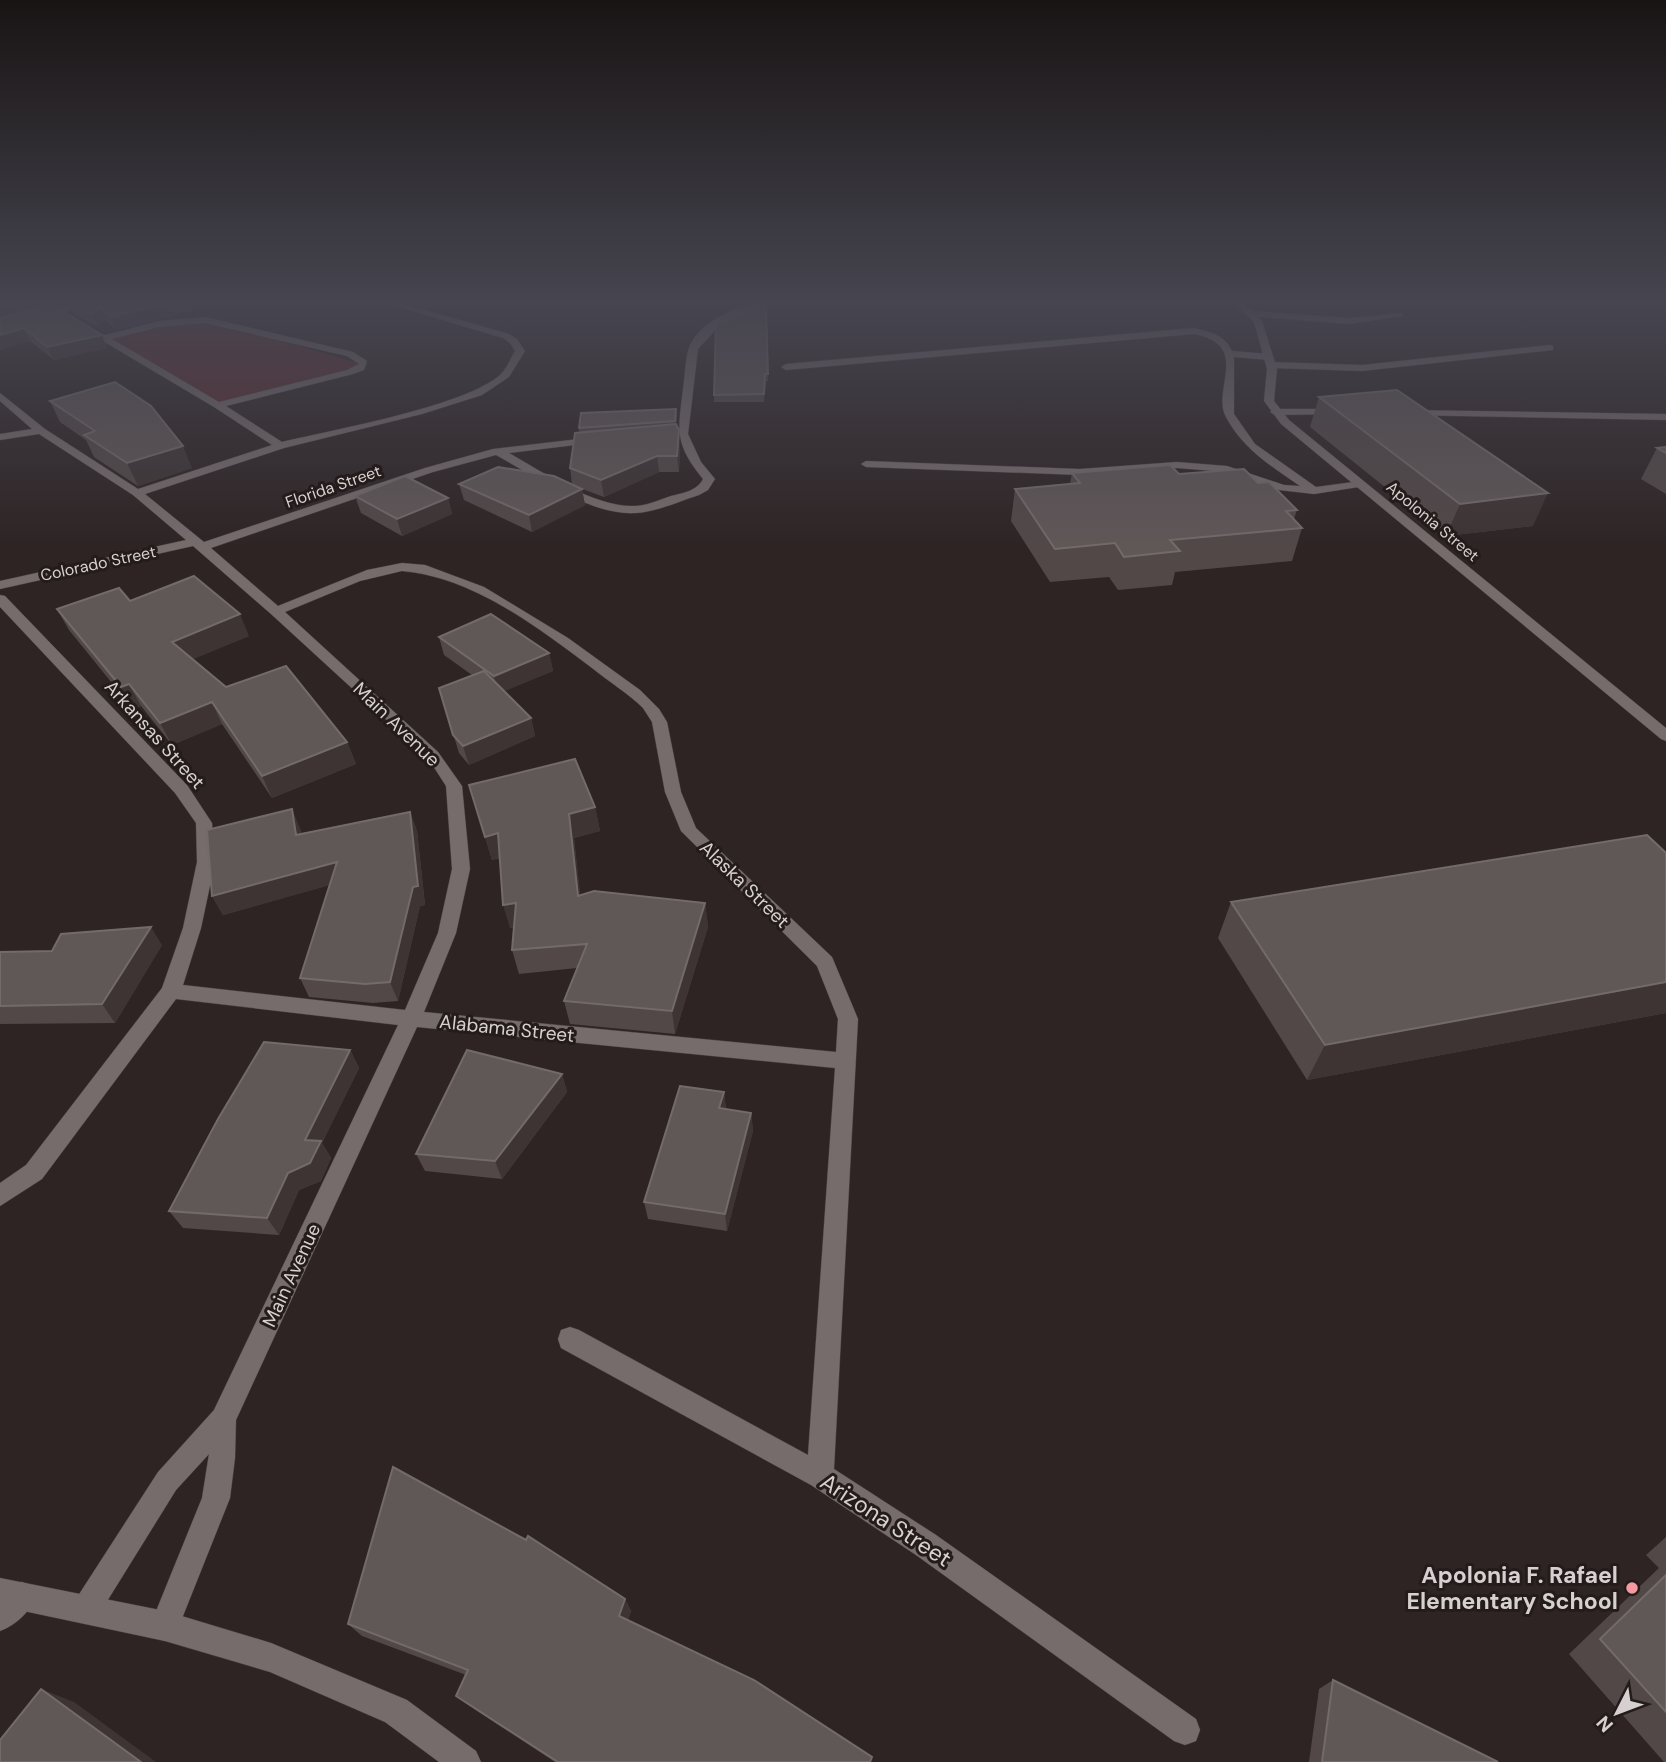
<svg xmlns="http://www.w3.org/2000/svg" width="1666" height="1762" viewBox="0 0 1666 1762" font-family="'DM Sans',sans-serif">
<rect width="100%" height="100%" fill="#2e2424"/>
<path fill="#5c292d" d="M187 321 223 324 357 363V367L221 403 110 338 159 325Z"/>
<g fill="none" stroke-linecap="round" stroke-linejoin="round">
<g stroke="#484040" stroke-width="1">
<g id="service">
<path d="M1194 328C1210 332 1225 335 1232 351L1269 354 1274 357 1269 360 1234 357V414L1255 444 1316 487 1361 481 1367 484 1365 486 1314 494 1279 490 1226 472 1177 468 1080 475 866 467 861 464 866 461 1080 469 1177 462 1227 466 1284 485 1300 486C1271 466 1243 449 1226 417 1211 390 1252 345 1194 334L786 370 781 367 786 364Z"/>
<path d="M1337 409 1342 412 1341 414 1275 415 1270 412 1275 409Z"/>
<path d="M1407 410 1666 414V420L1403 415 1402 413Z"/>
<path d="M22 1582 32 1586 36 1596C30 1612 16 1625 0 1631V1597L12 1586Z"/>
</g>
</g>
<g stroke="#484040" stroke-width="1">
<path id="pedestrian" d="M1252 311 1349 318 1400 313 1404 316 1349 324 1249 316Z"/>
</g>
<g stroke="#484040" stroke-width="1">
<g id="minor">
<path d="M84 301H99L0 330V324Z"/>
<path d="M379 301H393L509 334 517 339 525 351 509 377 482 395 422 414 284 448 145 494 204 542 425 468 493 449 596 437 600 438V442L509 453C543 472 593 507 634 506 646 506 659 500 671 496 683 493 697 491 703 479 674 443 678 432 683 389 685 377 685 363 688 351 696 321 745 301 773 301L719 326 698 349 688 434 701 462 715 479 708 490 699 495C680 501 656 512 636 513 591 516 534 476 496 455L433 472 211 548 278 606 367 570 402 563 425 565 484 587 568 638 640 690 659 709 667 722 681 792 696 828 832 957 858 1019 834 1469 936 1535 1196 1719 1200 1730 1196 1741 1185 1745 1174 1741 916 1555 811 1485 561 1348 558 1339 561 1330 570 1327 579 1330 808 1455 835 1068 417 1027 236 1420 235 1458 230 1498 175 1636 165 1641 155 1636 150 1626 202 1498 209 1454 176 1490 96 1619 86 1623 76 1619 72 1609 76 1599 158 1472 214 1410 398 1025 176 999 42 1179 0 1206V1183L26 1165 162 988 183 928 197 862 196 823 175 793 0 607V595L5 596 187 785 212 823 215 862 201 928 183 985 405 1010 438 933 452 869 446 786 428 758 271 614 193 546 0 589V581L186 540 133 495 39 434 0 440V434L32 429 0 401V393L45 429 138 489 272 445 214 407 98 338V334L106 335 159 321 205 317 353 352 367 361 364 370 353 374 226 406 282 442C332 430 467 406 501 374 507 368 511 358 515 351L510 343 503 338ZM205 323 347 356 359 364 347 370 219 402 112 339 159 327ZM402 571C473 577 537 627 592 668 609 682 628 693 643 708L652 722 665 792 681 831 817 966 838 1019 836 1052 424 1012 456 933 470 869 462 786 438 752 285 612 360 581Z"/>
<path d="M1656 301H1666V306Z"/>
<path d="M1550 345 1553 346V350L1362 371 1272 368 1267 365 1272 362 1362 365Z"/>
</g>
</g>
<g stroke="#484040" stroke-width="1">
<path id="tertiary" d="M0 1578 165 1611 271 1643 407 1700 476 1751 481 1762H439L385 1722 270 1672 165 1641 0 1606Z"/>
</g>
<g stroke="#484040" stroke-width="1">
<path id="secondary" d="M1232 301H1241L1262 321 1277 369 1274 401 1289 420 1666 728V741L1661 739 1281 424 1264 401 1267 369 1254 322Z"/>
</g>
<use href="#service" fill="#776c6c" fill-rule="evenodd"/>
<use href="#pedestrian" fill="#776c6c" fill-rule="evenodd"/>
<use href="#minor" fill="#776c6c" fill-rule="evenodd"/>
<use href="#tertiary" fill="#776c6c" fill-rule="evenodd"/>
<use href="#secondary" fill="#776c6c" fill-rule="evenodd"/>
</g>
<g fill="#524848">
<path d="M0 301H198L199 309 116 330 105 320 98 327 72 313 67 303 55 306 102 335 107 348 54 360 30 341 0 350Z"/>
<path d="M1263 301H1331L1278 309Z"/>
<path d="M766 305 768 381H766L764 402H714V395Z"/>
<path d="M1319 397 1533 526 1446 536 1310 427Z"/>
<path d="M50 401 192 468 138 486 94 457 86 440 60 422Z"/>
<path d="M676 409 677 417 676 425 680 446 679 472H659L604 497 577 487 582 489 585 505 532 532 464 500 459 484H572L570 468 579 433V428Z"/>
<path d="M1666 447V494L1641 479 1657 448Z"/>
<path d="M1072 473 1179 474 1297 510 1294 519 1302 528 1292 561 1175 572 1172 585 1118 590 1109 577 1050 582 1011 521 1015 489 1070 484Z"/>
<path d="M355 496 448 498 452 514 402 536 361 513Z"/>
<path d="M130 601 249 636 192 659 226 687 347 742 356 764 272 798 222 724 172 745 141 706 133 709 69 630 57 609Z"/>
<path d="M439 637 549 653 553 671 504 691 531 718 535 736 469 765 459 753 439 688 472 675 444 655Z"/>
<path d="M469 785 595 807 600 831 574 838 580 895 705 903 708 927 675 1034 570 1024 564 1001 577 968 519 974 512 950 514 928H510L500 858 492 860Z"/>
<path d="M410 812 417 831 425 905 420 906 398 1001 373 1003 309 997 300 978 329 885 223 915 212 896 300 828 301 834Z"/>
<path d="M1666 853V1013L1307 1080 1218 938 1231 902Z"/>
<path d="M162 945 115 1023 0 1024V952L52 951Z"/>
<path d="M350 1050 359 1068 322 1143 331 1158 321 1181 299 1190 279 1235 183 1228 169 1211Z"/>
<path d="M562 1074 567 1092 502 1179 425 1171 416 1154Z"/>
<path d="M724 1092 726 1109 751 1113 753 1131 727 1231 648 1219 644 1202Z"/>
<path d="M1666 1537V1762H1664L1569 1654 1659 1568 1646 1555Z"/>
<path d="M625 1599 631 1611 628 1620 871 1762H555L468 1705 456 1696 466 1675 362 1636 348 1624Z"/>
<path d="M1333 1680 1498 1762H1309L1319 1689Z"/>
</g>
<g fill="#3e3434">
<path d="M21 301H66L67 303 0 321V307Z"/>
<path d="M174 301H198L199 309 116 330 111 317Z"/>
<path d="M1280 301H1331L1278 309Z"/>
<path d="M100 307 105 320 98 327 92 314Z"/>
<path d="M24 328 30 341 0 350V335Z"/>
<path d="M102 335 107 348 54 360 47 347Z"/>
<path d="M679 430 680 446 679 472 677 456Z"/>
<path d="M183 446 192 468 138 486 127 463Z"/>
<path d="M657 456 659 472 604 497 601 480Z"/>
<path d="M582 489 585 505 532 532 529 515Z"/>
<path d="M1548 493 1533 526 1446 536 1460 504Z"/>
<path d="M448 498 452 514 402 536 397 519Z"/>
<path d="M240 614 249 636 182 664 172 642Z"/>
<path d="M549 653 553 671 498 694 494 676Z"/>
<path d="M129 684 141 706 133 709 121 687Z"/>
<path d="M212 702 222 724 172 745 160 723Z"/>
<path d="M531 718 535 736 469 765 463 746Z"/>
<path d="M347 742 356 764 272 798 262 776Z"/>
<path d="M595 807 600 831 574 838 583 919 578 896 569 814Z"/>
<path d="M292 809 300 828 304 853 296 835Z"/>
<path d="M410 812 417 831 425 905 420 906 398 1001 390 982Z"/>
<path d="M498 833 505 856 492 860 485 837Z"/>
<path d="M337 862 345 881 223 915 212 896Z"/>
<path d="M516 903 523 926 510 928 503 905Z"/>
<path d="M705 903 708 927 675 1034 672 1011Z"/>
<path d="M151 927 162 945 115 1023 102 1004Z"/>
<path d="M1666 982V1013L1307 1080 1325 1045Z"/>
<path d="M350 1050 359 1068 322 1143 331 1158 321 1181 299 1190 279 1235 267 1218 288 1173Z"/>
<path d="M562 1074 567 1092 502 1179 495 1161Z"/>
<path d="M724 1092 726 1110 719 1108Z"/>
<path d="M751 1113 753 1131 727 1231 725 1214Z"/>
<path d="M625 1599 631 1611 626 1627 619 1616Z"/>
<path d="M41 1689 74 1702 156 1762H141Z"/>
</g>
<g fill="#605757" stroke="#736a6a" stroke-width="2">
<path d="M0 301H21L0 307Z"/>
<path d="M68 301H174L111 317 100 307 92 314Z"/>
<path d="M51 304 102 335 47 347 24 328 0 335V318Z"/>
<path d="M766 305 768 374H765L764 394 714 395 716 325Z"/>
<path d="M115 382 151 406 183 446 127 463 84 435 95 431 50 401Z"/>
<path d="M1397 390 1548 493 1460 504 1319 397Z"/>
<path d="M676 409 675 421 579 428 581 413Z"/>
<path d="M676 424 679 430 677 456H657L601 480 570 468 575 433Z"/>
<path d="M1666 447V453L1657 448Z"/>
<path d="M1170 465 1179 474 1244 469 1258 483 1269 482 1297 510 1286 511 1302 528 1170 540 1180 551 1124 557 1115 543 1055 549 1015 489 1080 483 1072 473Z"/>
<path d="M498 467 554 476 582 489 529 515 459 484Z"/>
<path d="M405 476 448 498 397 519 355 496Z"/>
<path d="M194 576 240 614 172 642 226 687 286 666 347 742 262 776 212 702 160 723 129 684 121 687 57 609 119 588 130 601Z"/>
<path d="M491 614 549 653 494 676 439 637Z"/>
<path d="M484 671 531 718 463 746 453 735 439 688Z"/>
<path d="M575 759 595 807 569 814 578 896 594 891 705 903 672 1011 564 1001 587 944 512 950 516 903 503 905 498 833 485 837 469 785Z"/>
<path d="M292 809 296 835 410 812 418 886 413 887 390 982 365 984 300 978 337 862 212 896 207 830Z"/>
<path d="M1647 835 1666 853V982L1325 1045 1231 902Z"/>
<path d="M151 927 102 1004 0 1006V952L52 951 61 934Z"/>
<path d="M264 1042 350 1050 305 1140 321 1141 310 1163 288 1173 267 1218 169 1211 218 1119Z"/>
<path d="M467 1050 562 1074 495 1161 416 1154Z"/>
<path d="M680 1086 724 1092 719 1108 751 1113 725 1214 644 1202Z"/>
<path d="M393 1467 526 1540 528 1536 625 1599 619 1616 754 1680 872 1757 870 1762H558L456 1696 468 1670 348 1624Z"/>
<path d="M1666 1575V1712L1600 1639Z"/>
<path d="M1333 1680 1498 1762H1322Z"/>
<path d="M41 1689 141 1762H0V1740Z"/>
</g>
<linearGradient id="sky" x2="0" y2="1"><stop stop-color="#191414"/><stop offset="0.55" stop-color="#464550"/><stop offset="1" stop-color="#464550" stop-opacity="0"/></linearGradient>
<rect width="1666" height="548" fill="url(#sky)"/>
<circle fill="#f49aa0" stroke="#241b1b" stroke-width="2.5" cx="1632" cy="1588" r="7"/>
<g text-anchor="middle" stroke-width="6" stroke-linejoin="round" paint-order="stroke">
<g font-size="16" fill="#d7d0d0" stroke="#241b1b">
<text transform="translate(333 486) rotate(-19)" y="6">Florida Street</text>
<text transform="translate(1433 521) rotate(40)" y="6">Apolonia Street</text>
<text transform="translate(98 563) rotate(-12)" y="6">Colorado Street</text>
</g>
<g font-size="19" fill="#d7d0d0" stroke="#241b1b">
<text transform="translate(397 724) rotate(44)" y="7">Main Avenue</text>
<text transform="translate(155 734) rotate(48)" y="7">Arkansas Street</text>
<text transform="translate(745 884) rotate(44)" y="7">Alaska Street</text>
<text transform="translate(507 1028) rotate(6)" y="7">Alabama Street</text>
<text transform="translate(291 1275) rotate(-65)" y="7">Main Avenue</text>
</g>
<g font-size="23" fill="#d7d0d0" stroke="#241b1b">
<text transform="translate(886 1520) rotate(33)" y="8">Arizona Street</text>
</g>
<g font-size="23" font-weight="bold" fill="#d7d0d0" stroke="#241b1b" text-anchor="end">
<text x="1618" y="1583">Apolonia F. Rafael<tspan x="1618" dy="26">Elementary School</tspan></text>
</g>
</g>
<g transform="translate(1617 1713) rotate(228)" stroke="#241b1b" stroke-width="5" paint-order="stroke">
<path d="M0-5L12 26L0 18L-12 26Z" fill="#d7d0d0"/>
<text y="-10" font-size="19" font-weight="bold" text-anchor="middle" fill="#d7d0d0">N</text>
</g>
</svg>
